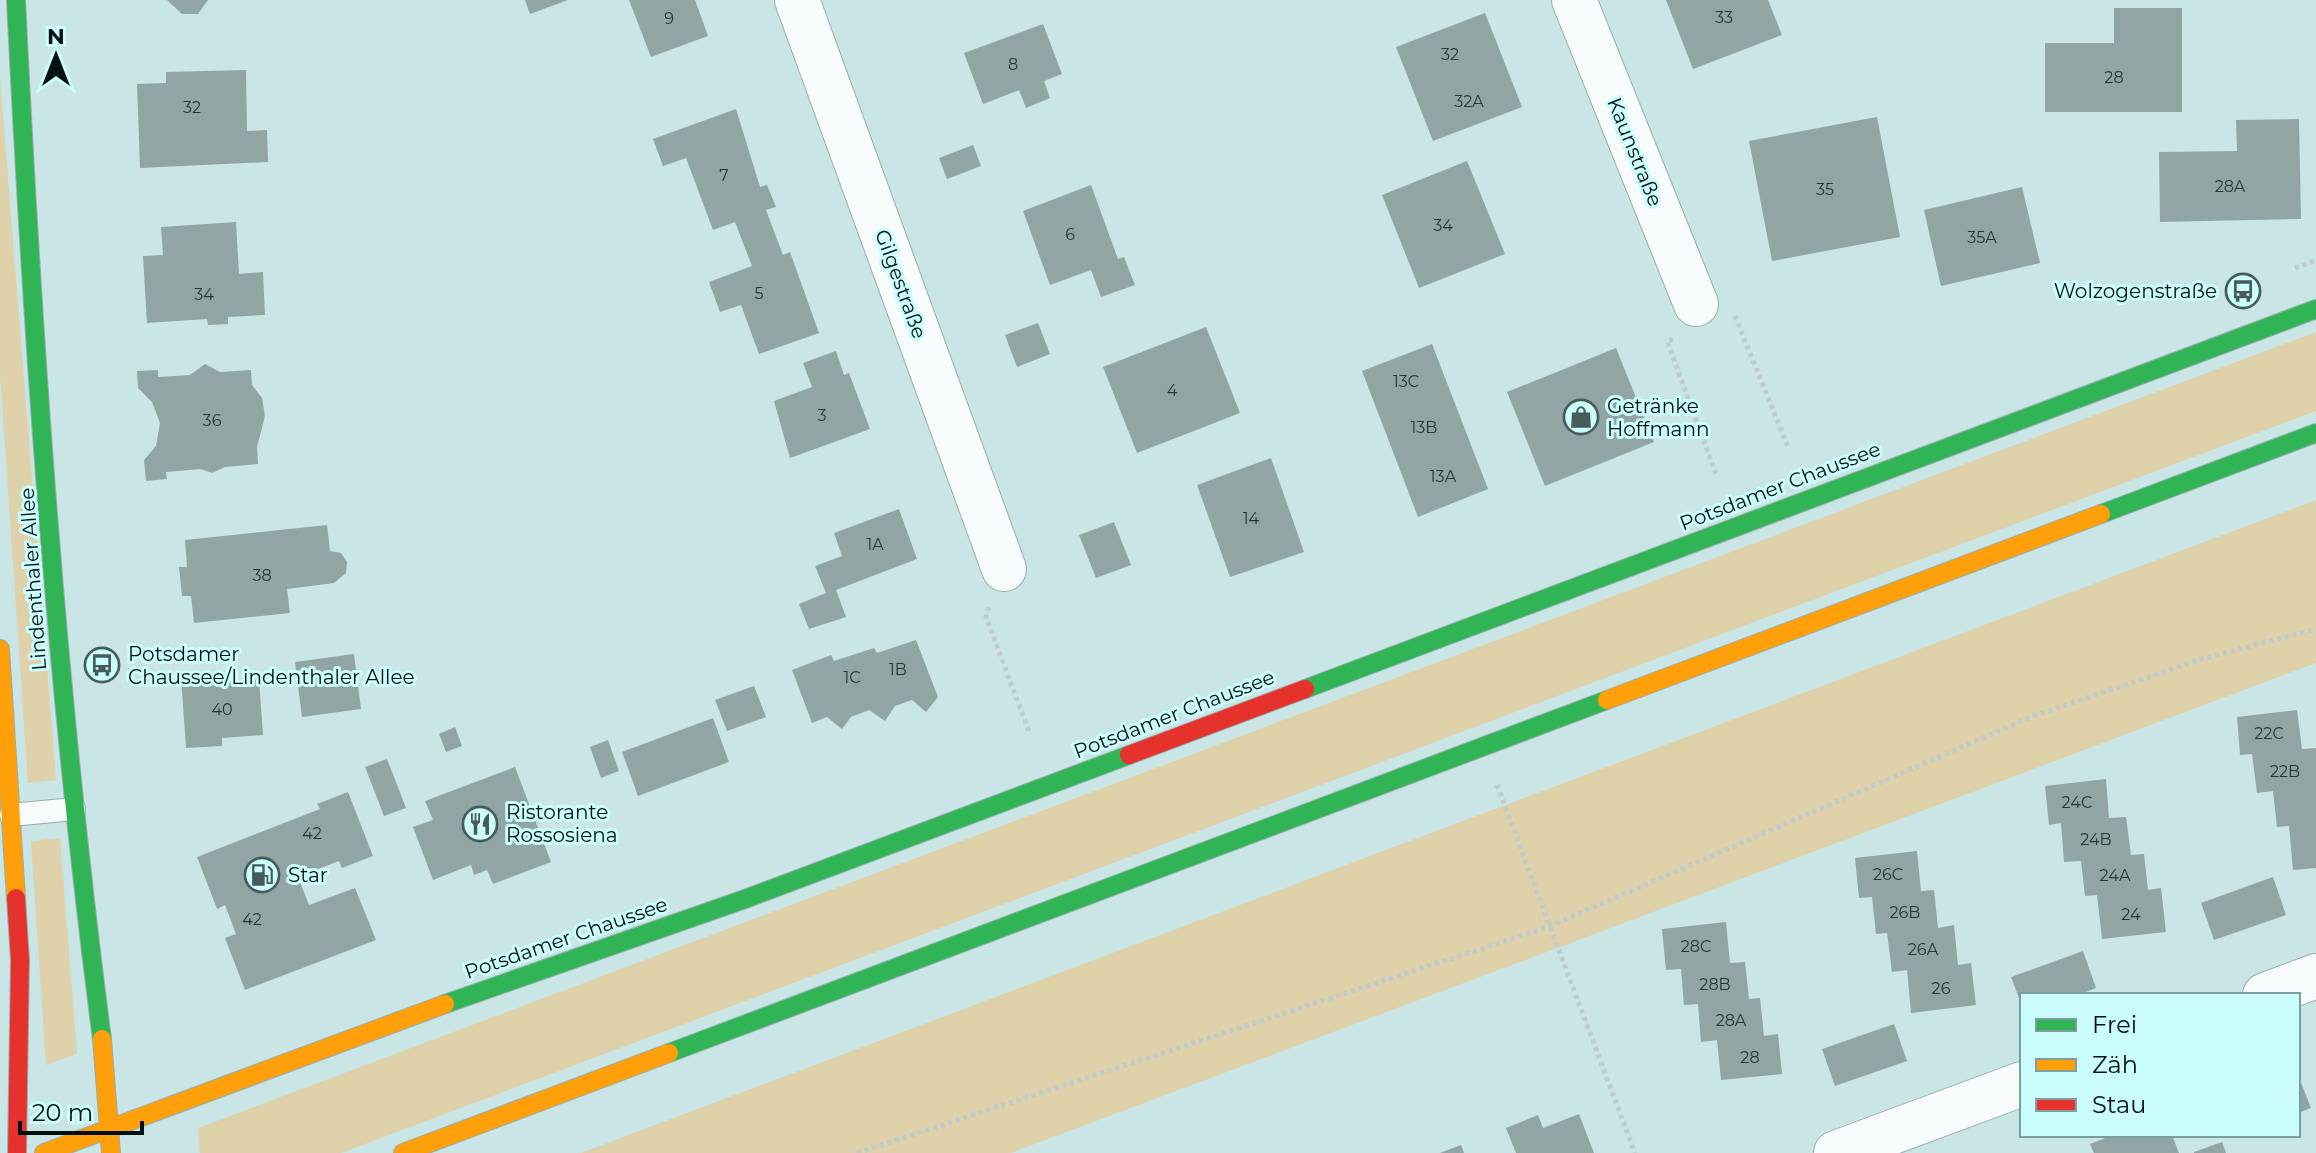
<svg xmlns="http://www.w3.org/2000/svg" width="2316" height="1153" viewBox="0 0 2316 1153" font-family="Montserrat,sans-serif">
<rect width="100%" height="100%" fill="#c9e5e5"/>
<g fill="#dfd1a9">
<path d="M0 79 56 780 28 783 0 372Z"/>
<path d="M2316 332V411L341 1153H200L198 1128Z"/>
<path d="M2316 500V663L1011 1153H581Z"/>
<path d="M60 838 77 1054 46 1065 31 841Z"/>
</g>
<g fill="#91a6a4">
<path d="M167 0H208L198 14H182Z"/>
<path d="M525 0H568L530 14Z"/>
<path d="M629 0H695L708 36 651 57Z"/>
<path d="M1666 0H1768L1782 35 1693 69Z"/>
<path d="M2114 8H2182V112H2045V43H2114Z"/>
<path d="M1485 13 1522 107 1433 141 1396 47Z"/>
<path d="M1043 24 1062 74 1044 81 1050 98 1026 108 1019 90 983 104 964 53Z"/>
<path d="M246 70 247 131 267 130 268 162 140 168 137 84 166 83V72Z"/>
<path d="M736 109 760 187 767 185 776 207 766 210 783 255 790 252 819 333 759 354 741 305 720 312 709 282 752 266 735 222 713 230 686 158 663 166 653 139Z"/>
<path d="M1877 117 1900 237 1772 261 1749 141Z"/>
<path d="M2299 119 2301 219 2160 222 2159 152 2237 151 2236 120Z"/>
<path d="M973 145 981 166 947 179 939 158Z"/>
<path d="M1467 161 1505 254 1419 288 1382 195Z"/>
<path d="M1091 185 1118 259 1124 257 1135 285 1101 297 1091 270 1050 285 1023 211Z"/>
<path d="M2022 187 2040 263 1941 286 1924 210Z"/>
<path d="M236 222 239 274 263 272 265 315 228 317V324L208 325 207 319 147 323 143 256 163 255 161 227Z"/>
<path d="M1038 323 1050 354 1017 367 1005 335Z"/>
<path d="M1206 327 1240 413 1137 453 1103 367Z"/>
<path d="M1432 344 1488 489 1418 517 1362 371Z"/>
<path d="M1616 348 1654 442 1545 486 1507 392Z"/>
<path d="M836 351 844 375 849 373 870 429 790 458 774 401 812 387 803 363Z"/>
<path d="M205 364 220 372 251 370 252 385 262 398 265 416 257 447 258 464 225 467 212 473 201 469 166 472 167 479 146 481 144 460 156 446 160 423 152 402 138 388 137 371 158 370V377L190 375Z"/>
<path d="M1271 458 1304 552 1230 577 1197 485Z"/>
<path d="M899 509 917 559 836 590 846 617 809 629 799 604 826 593 815 566 842 556 834 533Z"/>
<path d="M1114 522 1131 565 1096 578 1079 535Z"/>
<path d="M327 525 330 551 341 553 347 562 346 573 334 583 287 589 290 613 194 623 191 596H182L179 567H187L185 540Z"/>
<path d="M916 640 938 697 926 712 912 700 895 706 885 721 869 710 851 717 842 729 827 717 812 723 792 670 831 655 834 661 874 648 877 653Z"/>
<path d="M354 654 361 709 302 717 295 662Z"/>
<path d="M216 675 217 683 259 679 263 735 222 738V746L186 748 181 677Z"/>
<path d="M754 686 766 717 727 731 715 700Z"/>
<path d="M2297 710 2302 749 2316 748V868L2293 870 2289 826 2277 827 2273 791 2257 793 2252 754 2240 755 2237 717Z"/>
<path d="M713 718 729 762 638 796 622 752Z"/>
<path d="M455 727 462 746 446 752 439 734Z"/>
<path d="M608 740 619 771 601 778 590 747Z"/>
<path d="M387 759 406 808 384 816 365 767Z"/>
<path d="M515 767 551 862 493 884 487 870 474 875 471 865 433 880 413 827 433 820 425 801Z"/>
<path d="M2106 779 2109 818 2126 817 2131 855 2144 854 2148 890 2161 888 2166 932 2102 939 2097 895 2085 896 2081 861 2064 862 2061 823 2049 825 2045 786Z"/>
<path d="M348 792 373 856 342 868 339 861 298 877 309 905 355 888 376 940 245 990 225 938 236 934 225 905 217 909 197 857 320 809 317 804Z"/>
<path d="M1917 851 1921 891 1934 890 1938 928 1954 925 1958 965 1971 963 1976 1005 1911 1013 1907 970 1892 972 1887 933 1876 934 1872 897 1859 898 1855 858Z"/>
<path d="M2273 877 2286 915 2214 940 2201 903Z"/>
<path d="M1726 922 1730 963 1745 962 1749 999 1760 998 1764 1036 1778 1034 1782 1074 1721 1080 1717 1040 1701 1042 1698 1004 1684 1005 1681 969 1666 970 1662 929Z"/>
<path d="M2083 951 2096 988 2078 995H2022V1006L2011 977Z"/>
<path d="M1894 1024 1907 1061 1835 1086 1822 1049Z"/>
<path d="M2298 1075 2311 1108 2298 1113Z"/>
<path d="M1579 1114 1594 1153H1516L1506 1128 1538 1115 1543 1128Z"/>
<path d="M2113 1135H2172L2179 1153H2094L2090 1144Z"/>
<path d="M2222 1142 2226 1153H2194V1152Z"/>
<path d="M1461 1145 1464 1153H1440Z"/>
</g>
<g fill="none" stroke-linecap="round" stroke-linejoin="round">
<g stroke="#97adad" stroke-width="24">
<path id="lane" d="M11 815 74 809"/>
</g>
<g stroke="#97adad" stroke-width="46">
<g id="street">
<path d="M797 0 1004 569"/>
<path d="M1574 0 1696 304"/>
<path d="M2265 995 2316 976"/>
<path d="M1836 1153 2022 1084"/>
</g>
</g>
<g stroke="#97adad" stroke-width="20">
<g id="fast">
<path d="M16 0C33 347 57 695 102 1039"/>
<path d="M2101 514 2316 433"/>
<path d="M1305 689 2316 309"/>
<path d="M445 1004 745 899 1129 755"/>
<path d="M669 1053 1607 700"/>
</g>
</g>
<g stroke="#97adad" stroke-width="20">
<g id="slow">
<path d="M0 649 16 898"/>
<path d="M1607 700 2101 514"/>
<path d="M102 1039 111 1153"/>
<path d="M44 1153 445 1004"/>
<path d="M403 1153 669 1053"/>
</g>
</g>
<g stroke="#97adad" stroke-width="20">
<g id="jam">
<path d="M1129 755 1305 689"/>
<path d="M16 898 20 960 17 1153"/>
</g>
</g>
<g stroke="#c1caca" stroke-width="5" stroke-dasharray="4 4" stroke-linecap="butt">
<path d="M2295 268 2316 260"/>
<path d="M1735 316 1788 447"/>
<path d="M1673 339 1667 341 1716 474"/>
<path d="M989 607 986 617 1030 734"/>
<path d="M1497 785 1635 1153"/>
<path d="M857 1153 1548 927 2031 717 2198 660 2316 629"/>
</g>
<use href="#lane" stroke="#f7fbfb" stroke-width="22"/>
<use href="#street" stroke="#f7fbfb" stroke-width="44"/>
<use href="#fast" stroke="#30b455" stroke-width="18"/>
<use href="#slow" stroke="#ff9f0a" stroke-width="18"/>
<use href="#jam" stroke="#e5322d" stroke-width="18"/>
</g>
<defs>
<g id="bus-ring" transform="scale(1.8)"><circle r="9.5" fill="#cbfdfd" stroke="#475b5c" stroke-width="1.5"/><path d="M-5-6H5V4H4V6H2V4H-2V6H-4V4H-5ZM-3.5-4V0h7V-4ZM-3.5 1.2v1.5H-2V1.2ZM2 1.2v1.5H3.5V1.2Z" fill="#475b5c"/></g>
<g id="shop-ring" transform="scale(1.8)"><circle r="9.5" fill="#cbfdfd" stroke="#475b5c" stroke-width="1.5"/><path d="M-5-2.5h2.3a2.7 3.5 0 0 1 5.4 0H5L5.5 6h-11ZM-1.5-2.5h3a1.5 2.3 0 0 0-3 0Z" fill="#475b5c"/></g>
<g id="restaurant-ring" transform="scale(1.8)"><circle r="9.5" fill="#cbfdfd" stroke="#475b5c" stroke-width="1.5"/><path d="M-5-6h1v4h1v-4h1v4h1v-4h1v5L-1.5 .5V6h-2V.5L-5-1ZM5-6V6H3V1.5H1.5Q1.5-4 5-6Z" fill="#475b5c"/></g>
<g id="fuel-ring" transform="scale(1.8)"><circle r="9.5" fill="#cbfdfd" stroke="#475b5c" stroke-width="1.5"/><path d="M-5.5-6h7V0h2V4h1.3V-2.5L3-4.5l.8-.8L6-3V5H2.5V1h-1V6h-7ZM-4.2-4.7v3.2H.2V-4.7Z" fill="#475b5c"/></g>
</defs>
<g fill-rule="evenodd">
<use href="#bus-ring" x="2243" y="291"/>
<use href="#shop-ring" x="1581" y="417"/>
<use href="#bus-ring" x="102" y="665"/>
<use href="#restaurant-ring" x="480" y="824"/>
<use href="#fuel-ring" x="262" y="875"/>
</g>
<g text-anchor="middle" stroke-width="6" stroke-linejoin="round" paint-order="stroke">
<g font-size="16" fill="#253636">
<text x="1724" y="23">33</text>
<text x="669" y="24">9</text>
<text x="1450" y="60">32</text>
<text x="1013" y="70">8</text>
<text x="2114" y="83">28</text>
<text x="1469" y="107">32A</text>
<text x="192" y="113">32</text>
<text x="724" y="181">7</text>
<text x="2230" y="192">28A</text>
<text x="1825" y="195">35</text>
<text x="1443" y="231">34</text>
<text x="1070" y="240">6</text>
<text x="1982" y="243">35A</text>
<text x="759" y="299">5</text>
<text x="204" y="300">34</text>
<text x="1406" y="387">13C</text>
<text x="1172" y="396">4</text>
<text x="822" y="421">3</text>
<text x="212" y="426">36</text>
<text x="1424" y="433">13B</text>
<text x="1443" y="482">13A</text>
<text x="1251" y="524">14</text>
<text x="875" y="550">1A</text>
<text x="262" y="581">38</text>
<text x="898" y="675">1B</text>
<text x="852" y="683">1C</text>
<text x="222" y="715">40</text>
<text x="2269" y="739">22C</text>
<text x="2285" y="777">22B</text>
<text x="2077" y="808">24C</text>
<text x="312" y="839">42</text>
<text x="2096" y="845">24B</text>
<text x="1888" y="880">26C</text>
<text x="2115" y="881">24A</text>
<text x="1905" y="918">26B</text>
<text x="2131" y="920">24</text>
<text x="252" y="925">42</text>
<text x="1696" y="952">28C</text>
<text x="1923" y="955">26A</text>
<text x="1715" y="990">28B</text>
<text x="1941" y="994">26</text>
<text x="1731" y="1026">28A</text>
<text x="1750" y="1063">28</text>
</g>
<g font-size="20" fill="#011112" stroke="#cbfdfd">
<text transform="translate(1635 152) rotate(68)" y="7">Kaunstraße</text>
<text transform="translate(901 284) rotate(70)" y="7">Gilgestraße</text>
<text transform="translate(1780 486) rotate(-21)" y="7">Potsdamer Chaussee</text>
<text transform="translate(33 579) rotate(-94)" y="7">Lindenthaler Allee</text>
<text transform="translate(1174 714) rotate(-21)" y="7">Potsdamer Chaussee</text>
<text transform="translate(566 938) rotate(-19)" y="7">Potsdamer Chaussee</text>
</g>
<g font-size="20" fill="#011112" stroke="#cbfdfd" text-anchor="start">
<text x="2217" y="298" text-anchor="end">Wolzogenstraße</text>
<text x="1607" y="413">Getränke<tspan x="1607" dy="23">Hoffmann</tspan></text>
<text x="128" y="661">Potsdamer<tspan x="128" dy="23">Chaussee/Lindenthaler Allee</tspan></text>
<text x="506" y="819">Ristorante<tspan x="506" dy="23">Rossosiena</tspan></text>
<text x="288" y="882">Star</text>
</g>
</g>
<rect x="2020" y="993" width="280" height="144" fill="#cbfdfd" stroke="#7a9f9f" stroke-width="2"/>
<rect x="2036" y="1019" width="40" height="12" fill="#30b455" stroke="#7a9f9f" stroke-width="2"/>
<text x="2092" y="1033" font-size="24" fill="#011112">Frei</text>
<rect x="2036" y="1059" width="40" height="12" fill="#ff9f0a" stroke="#7a9f9f" stroke-width="2"/>
<text x="2092" y="1073" font-size="24" fill="#011112">Zäh</text>
<rect x="2036" y="1099" width="40" height="12" fill="#e5322d" stroke="#7a9f9f" stroke-width="2"/>
<text x="2092" y="1113" font-size="24" fill="#011112">Stau</text>
<g transform="translate(56 56)" stroke="#cbfdfd" stroke-width="6" paint-order="stroke">
<path d="M0-6L14 30L0 20L-14 30Z" fill="#011112"/>
<text y="-12" font-size="22" font-weight="bold" text-anchor="middle" fill="#011112">N</text>
</g>
<path d="M20 1121v12h122v-12" fill="none" stroke="#011112" stroke-width="4"/>
<text x="32" y="1121" font-size="24" fill="#011112" stroke="#cbfdfd" stroke-width="6" paint-order="stroke">20 m</text>
</svg>
